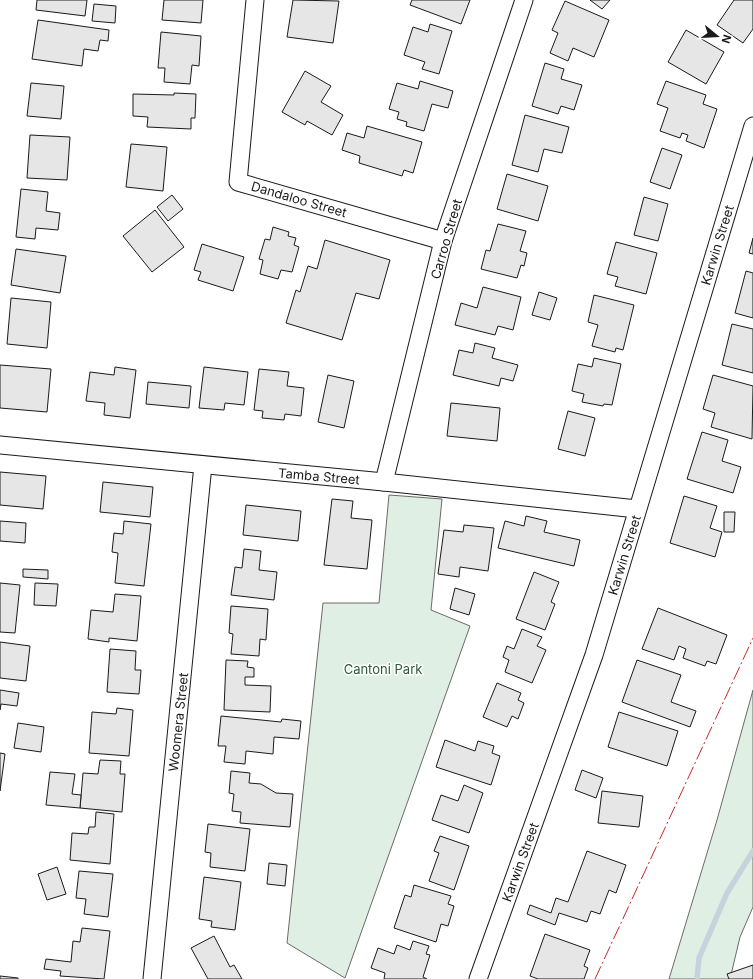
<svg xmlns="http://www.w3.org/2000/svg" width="753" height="979" viewBox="0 0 753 979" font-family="Inter,sans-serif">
<rect width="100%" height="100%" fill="#fff"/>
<g fill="#e0efe3" stroke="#6a6a6a">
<path d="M389 495 442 499 431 610 470 626 345 978 287 943 323 603H379Z"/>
<path d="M753 690V907L740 937 730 979H669L717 820Z"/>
</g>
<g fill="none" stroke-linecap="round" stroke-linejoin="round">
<path stroke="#c6d2dc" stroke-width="5.5" d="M697 979 699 958 727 893 753 851"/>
</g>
<g fill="#e6e6e6" stroke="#1a1a1a">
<path d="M37 0H87L85 16 36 10Z"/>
<path d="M164 0H203L201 23 162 20Z"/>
<path d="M293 0 339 1 333 43 287 37Z"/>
<path d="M412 0H470L461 24 410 5Z"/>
<path d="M590 0H610L602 9Z"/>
<path d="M734 0H753V29L743 43 717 25Z"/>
<path d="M565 1 609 20 594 57 573 48 568 61 550 53 558 33 552 30Z"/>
<path d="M94 4 116 6 115 23 92 21Z"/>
<path d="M38 20 109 30 108 41 100 40 98 51 84 49 82 66 32 59Z"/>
<path d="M430 24 452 31 439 74 422 69 425 62 404 55 413 27 428 32Z"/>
<path d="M686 30 724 52 706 84 668 62Z"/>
<path d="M161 32 201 36 199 66 192 65 190 84 164 82 165 68H158Z"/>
<path d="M545 63 564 69 561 79 582 85 574 110 561 106 558 114 532 106Z"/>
<path d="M305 71 331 86 321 102 343 115 332 135 307 121 305 125 282 112Z"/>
<path d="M420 81 453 91 448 108 432 104 424 131 406 126 407 122 397 119 399 112 389 109 397 83 418 89Z"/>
<path d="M666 81 706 95 703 104 717 109 704 148 686 141 688 135 682 133 680 138 660 131 668 108 657 104Z"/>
<path d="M31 83 64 86 61 119 27 116Z"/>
<path d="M174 93 196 94 195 118H191V129L147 127 148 117 133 116V94L174 95Z"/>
<path d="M525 115 569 127 562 153 544 149 538 172 512 165Z"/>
<path d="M367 126 422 142 413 173 404 170 402 176 359 163 360 156 342 150 347 133 364 138Z"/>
<path d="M30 135 70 137 67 180 27 178Z"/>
<path d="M131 144 167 147 163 191 126 187Z"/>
<path d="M662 148 682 155 670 189 650 182Z"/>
<path d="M507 174 548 186 538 221 497 209Z"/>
<path d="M21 189 48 192 46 211 60 213 58 230 36 228 35 239 16 237Z"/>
<path d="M172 195 183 209 168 221 157 207Z"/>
<path d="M644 197 668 204 658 241 634 235Z"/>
<path d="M155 210 184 247 152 272 123 236Z"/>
<path d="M498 224 526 231 520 251 527 253 524 266 521 265 517 278 481 269 486 250 490 251Z"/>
<path d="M273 227 289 232 288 236 296 238 294 245 299 247 292 272 281 270 278 279 260 274 263 260 259 259 265 239 270 240Z"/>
<path d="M753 238V254L749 253Z"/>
<path d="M325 240 390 260 379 299 356 293 342 340 286 323 296 290 300 292 308 266 317 269Z"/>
<path d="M616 242 657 253 646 294 615 286 618 277 607 274Z"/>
<path d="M202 244 244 257 233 291 198 280 201 272 194 270Z"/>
<path d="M16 249 66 256 60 293 11 285Z"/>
<path d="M746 271 753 273V318L735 313Z"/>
<path d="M483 287 521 297 513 330 498 326 495 335 455 325 461 303 477 308Z"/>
<path d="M539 292 557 298 550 320 532 315Z"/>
<path d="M594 295 634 305 623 350 616 348 615 352 592 346 598 325 588 322Z"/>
<path d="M11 298 51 302 47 348 7 344Z"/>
<path d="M732 324 753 329V373L722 365Z"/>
<path d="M475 343 495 348 492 358 518 365 513 381 501 378 499 386 453 375 459 350 473 353Z"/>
<path d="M594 358 621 364 612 405 604 404 603 406 582 402 584 394 572 391 578 364 592 367Z"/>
<path d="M0 365 51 369 47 412 0 408Z"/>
<path d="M115 367 136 370 130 418 104 415 105 403 86 401 90 372 114 375Z"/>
<path d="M204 367 248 372 244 405 225 403 224 410 199 408Z"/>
<path d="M259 369 289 372 287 386 304 388 301 416 285 414 284 420 262 418 263 411 254 410Z"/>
<path d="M328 375 354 381 344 428 318 422Z"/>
<path d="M713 375 753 386 752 439 711 427 715 413 703 409Z"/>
<path d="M148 382 191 386 189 408 146 404Z"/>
<path d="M451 403 500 408 497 441 447 436Z"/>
<path d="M568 411 595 418 585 456 558 449Z"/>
<path d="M702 432 728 440 722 461 741 467 733 493 687 479Z"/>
<path d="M0 472 46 476 43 509 0 505Z"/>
<path d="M103 482 153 487 150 517 100 512Z"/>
<path d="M684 496 717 506 710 528 722 532 715 557 670 543Z"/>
<path d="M332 499 353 501 351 518 372 520 367 569 324 565Z"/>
<path d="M246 505 301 511 298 541 243 535Z"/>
<path d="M724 512H735L734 532H724Z"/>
<path d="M526 516 547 521 544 532 580 540 574 566 498 548 505 521 524 526Z"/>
<path d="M0 521 26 523 25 543 0 541Z"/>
<path d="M124 521 151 524 144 586 115 583 118 553 112 552 114 533 123 534Z"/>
<path d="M464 525 494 528 488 571 460 567 459 577 438 574 444 530 463 532Z"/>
<path d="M244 549 261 551 259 570 277 572 274 600 231 595 235 567 242 568Z"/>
<path d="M23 569 48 570V579L23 577Z"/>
<path d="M534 572 559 582 551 602 555 604 545 630 516 619Z"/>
<path d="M0 583 20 585 15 633 0 632Z"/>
<path d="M35 583 58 584 56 606 34 605Z"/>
<path d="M455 588 475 594 469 615 450 609Z"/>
<path d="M115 594 141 596 137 641 109 638V642L88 639 91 610 113 612Z"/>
<path d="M231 606 268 609 266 640 260 639 259 656 231 654 233 634 229 633Z"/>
<path d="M658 608 727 635 716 664 707 661 705 666 683 658 686 649 679 646 674 660 642 649Z"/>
<path d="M522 629 542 637 537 646 546 650 532 683 505 672 509 660 503 657 507 646 514 649Z"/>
<path d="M0 642 30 646 26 681 0 678Z"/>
<path d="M110 649 136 651 135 670H141L139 694 107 692Z"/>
<path d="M226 660 248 661 247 667 254 668V677H245V685L271 686 270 712 224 710Z"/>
<path d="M637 660 681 675 671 702 696 711 690 727 622 702Z"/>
<path d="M497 683 521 693 518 700 524 703 518 719 512 716 507 727 483 717Z"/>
<path d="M0 690 19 693 17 706 1 704 0 710Z"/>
<path d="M117 708 133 710 129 756 89 753 92 712 116 714Z"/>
<path d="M619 712 678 731 667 766 608 747Z"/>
<path d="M221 716 281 722 282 719 301 721 299 739 274 737 273 754 246 751 245 764 224 762 226 746H218Z"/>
<path d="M18 723 44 727 41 752 14 748Z"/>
<path d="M445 740 475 751 478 741 494 746 492 753 500 756 491 785 436 767Z"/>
<path d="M0 753 5 754 0 791Z"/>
<path d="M100 760 121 761 120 774H125L122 812 80 808 83 773 98 774Z"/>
<path d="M582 770 603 778 596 798 575 790Z"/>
<path d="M231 771 250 773 249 783 261 784 276 793 293 794 290 827 240 823 241 812 232 811 234 794 229 793Z"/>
<path d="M50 772 75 774 72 794 81 795 80 808 46 805Z"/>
<path d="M464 785 483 793 469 833 432 820 441 795 458 801Z"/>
<path d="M602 791 643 796 639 827 598 823Z"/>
<path d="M96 812 114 814 110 864 70 860 72 833 88 834 89 827H95Z"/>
<path d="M208 824 250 829 245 871 210 867 211 853 205 852Z"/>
<path d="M440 836 469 846 454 890 429 881 439 853 434 851Z"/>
<path d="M587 851 626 865 616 893 609 890 600 914 591 911 587 922 559 913 555 925 527 914 530 905 551 913 556 898 568 902Z"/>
<path d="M269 863 287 865 285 886 267 884Z"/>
<path d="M57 867 66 894 47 900 38 874Z"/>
<path d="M79 871 113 874 108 917 84 914 86 899 76 898Z"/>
<path d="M204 877 241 882 235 930 211 927 212 921 199 919Z"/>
<path d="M414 885 451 896 448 904 454 906 448 926 441 924 436 942 394 928 405 895 411 897Z"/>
<path d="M82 928 110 931 104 979 60 976 61 971 44 969 46 959 71 962 73 941 80 942Z"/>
<path d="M545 934 590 950 584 966 588 968 584 979H538L530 976Z"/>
<path d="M214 936 230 967 234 965 242 979H208L191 948Z"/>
<path d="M413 941 429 946 426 954 430 955 423 977 427 979H384L385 973 371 968 378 948 394 954 397 945 410 950Z"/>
<path d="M753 965V979H729L727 974Z"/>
<path d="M0 976 18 978V979H0Z"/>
</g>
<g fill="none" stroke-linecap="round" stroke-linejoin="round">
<g stroke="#1a1a1a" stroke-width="19">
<g id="minor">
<path d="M255 0 238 182 443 241"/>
<path d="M0 445 384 482 637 509"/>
<path d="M384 482 443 241 524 0"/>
<path d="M152 979 203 465"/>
<path d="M478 979 594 655 753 126"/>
</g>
</g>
<use href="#minor" stroke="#fff" stroke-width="17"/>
<path stroke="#c62828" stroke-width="1" stroke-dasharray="14 3 2 3" stroke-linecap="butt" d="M595 979 753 638"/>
</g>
<g text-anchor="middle" stroke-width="3" stroke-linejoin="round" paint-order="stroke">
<g font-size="13" fill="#1a1a1a" stroke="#fff">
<text transform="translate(299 199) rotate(16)" y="5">Dandaloo Street</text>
<text transform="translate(446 239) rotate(-74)" y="5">Carroo Street</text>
<text transform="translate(717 245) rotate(-73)" y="5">Karwin Street</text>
<text transform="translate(319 476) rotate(5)" y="5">Tamba Street</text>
<text transform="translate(624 555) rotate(-73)" y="5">Karwin Street</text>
<text transform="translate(178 722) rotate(-84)" y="5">Woomera Street</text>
<text transform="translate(520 862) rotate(-70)" y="5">Karwin Street</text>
</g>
<g font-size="13" fill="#2b5a34" stroke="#fff">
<text x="383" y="674">Cantoni Park</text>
</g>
</g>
<g transform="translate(717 36) rotate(108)" stroke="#ffffff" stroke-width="3" paint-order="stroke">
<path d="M0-3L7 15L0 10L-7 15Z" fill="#1a1a1a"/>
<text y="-6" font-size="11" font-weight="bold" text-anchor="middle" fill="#1a1a1a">N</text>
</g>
</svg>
